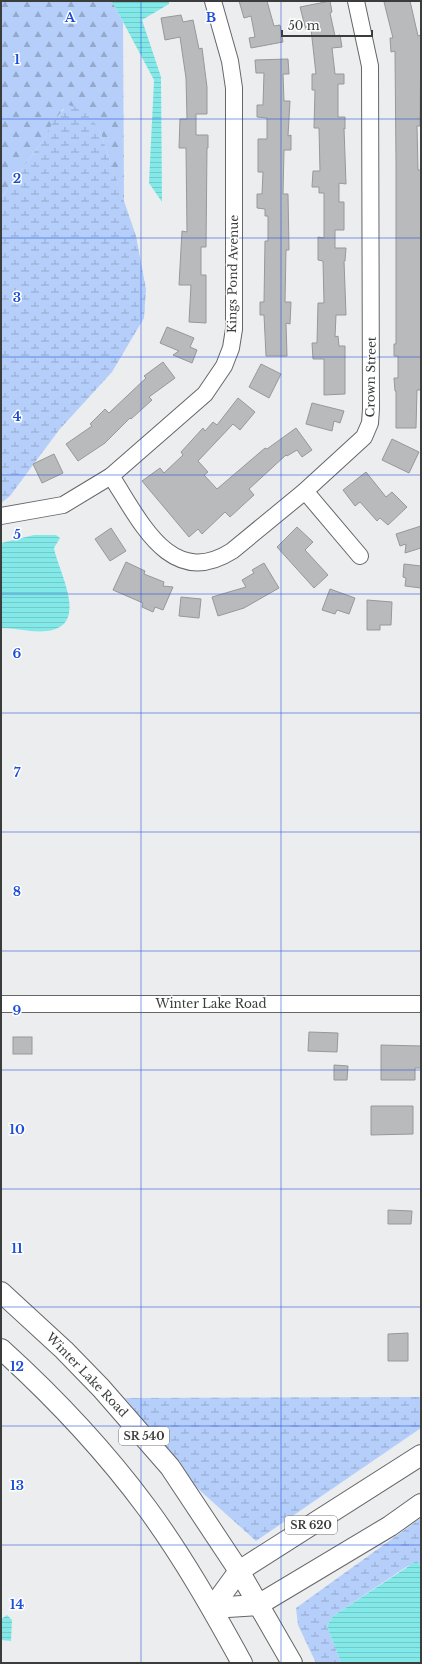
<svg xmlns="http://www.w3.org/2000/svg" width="422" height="1664" viewBox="0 0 422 1664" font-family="'Libre Baskerville',serif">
<defs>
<pattern id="forest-firs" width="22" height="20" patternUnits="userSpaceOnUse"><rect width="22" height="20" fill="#b5cffa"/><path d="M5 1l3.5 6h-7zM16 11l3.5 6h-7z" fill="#94a9cc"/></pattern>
<pattern id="wetland-marsh" width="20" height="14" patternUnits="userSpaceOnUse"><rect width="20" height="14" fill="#b5cffa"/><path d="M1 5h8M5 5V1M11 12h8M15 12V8" fill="none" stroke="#94a9cc"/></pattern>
<pattern id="water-rules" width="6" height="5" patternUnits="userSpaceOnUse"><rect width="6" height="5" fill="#83e9e8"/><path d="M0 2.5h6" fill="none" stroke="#72c9c8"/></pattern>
</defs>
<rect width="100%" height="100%" fill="#ecedef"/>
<path fill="url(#forest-firs)" d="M1 1H107L113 3 123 22 124 202 100 131 63 109 41 143 1 198Z"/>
<g fill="url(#wetland-marsh)">
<path d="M68 105 83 109 100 131 136 236 146 289 144 318 112 372 59 430 10 496 1 503V198L41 143 55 119Z"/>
<path d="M421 1397V1428L256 1541 196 1487 125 1398Z"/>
<path d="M421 1518V1567L418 1562 406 1567 333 1616 327 1626 341 1663H316L298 1625 296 1608Z"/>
</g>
<g fill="url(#water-rules)">
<path d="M107 1H169V4L142 20 161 77 162 202 149 183 154 80 113 3Z"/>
<path d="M34 535H56L60 538 54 548C58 571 91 626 47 631 33 633 16 628 1 628V543Z"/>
<path d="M415 1562H418L421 1567V1663H341L327 1626 333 1616Z"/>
<path d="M7 1615 12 1620 11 1641 1 1640V1619Z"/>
</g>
<g fill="#b9babc" stroke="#97989a">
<path d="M239 1H267L274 26 280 25 283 42 251 48 249 38 255 37 251 16 244 18Z"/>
<path d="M330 1 332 12 330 13 335 36 340 35 342 47 332 48 335 74H344V84H338V117H345V129L344 128 346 184 339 183V202H344V230H335V248H346L345 261H344L346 315H336L335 337 338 336 339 346H345V394L324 395V359H313L312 343H317L318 303H324L323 261 318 260V237L324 238V193H319V187H312L313 171H320L319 128H314L315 90H312V74H316L311 29 306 30 300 7Z"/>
<path d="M390 1H410L418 36 421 35 420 126H417L418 170H421V390H417L416 428H396V391H395L394 378H398V356H394V344H396V163L395 51 391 52 390 38H393L384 2Z"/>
<path d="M181 15 183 22 193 20 199 49 202 48 207 87V114H196V135H208V148H207L206 247H201V275H206V323L189 322 191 285H179L182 231 187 232 186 148H179L180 119H187L186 78 180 37 165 40 161 18Z"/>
<path d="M288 59 289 74H283L284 101H290L288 136 291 135V150H284L283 194H288L289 250H286L285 302H291L290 324 286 323 287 356H266L264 315H260V302H264L265 241H268V216H265V209L257 208V194H262L263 172H258V139H267V118L257 117V105H263L264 73H256L255 60Z"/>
<path d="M167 327 194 338 190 347 197 350 192 363 173 355 179 351 160 343Z"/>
<path d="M163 362 175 378 149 397 152 400 131 419 130 418 105 443 78 461 66 444 92 426 90 424 105 409 109 413 146 378 144 376Z"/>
<path d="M261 364 281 374 269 398 249 387Z"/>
<path d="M238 398 255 412 240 430 233 424 198 461 208 472 204 475 217 489 265 448 267 449 296 428 312 450 302 457 297 450 287 456 286 455 249 489 254 495 230 517 225 512 202 534 198 529 189 537 142 481 160 468 164 473 183 455 181 452 203 428 205 431 213 422 217 425Z"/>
<path d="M312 403 344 411 340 423 334 421 332 431 306 424Z"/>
<path d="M392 439 419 452 409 473 382 460Z"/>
<path d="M54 454 63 473 42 483 33 464Z"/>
<path d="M366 472 386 497 392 492 407 507 388 525 380 518 377 521 360 502 355 506 343 490Z"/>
<path d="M421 526V548L405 553 406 544 400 546 396 534Z"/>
<path d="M297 527 313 542 305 550 328 575 314 588 277 547Z"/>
<path d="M111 528 126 551 110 561 95 539Z"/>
<path d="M126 562 145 571 144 574 164 582 163 586 173 587 163 610 155 607 153 612 142 607 143 603 113 590Z"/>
<path d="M264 563 279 588 244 608 218 616 212 597 246 587 242 580 254 573 252 570Z"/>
<path d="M404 564 421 566V588L405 586 406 578 403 577Z"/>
<path d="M330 589 355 598 349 614 337 610 335 614 322 610Z"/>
<path d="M181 597 201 599 199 618 179 616Z"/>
<path d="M367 600 392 602 391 625H380V630H367Z"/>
<path d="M309 1032 338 1033 337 1052 308 1051Z"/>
<rect x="13" y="1037" width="19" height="17"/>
<path d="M381 1045 421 1046V1068H415V1080H381Z"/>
<path d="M334 1065 348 1066 347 1080H334Z"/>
<path d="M371 1106H413V1134L371 1135Z"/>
<path d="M388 1210 412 1211 411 1224H388Z"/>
<path d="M408 1333V1361H388V1334Z"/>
</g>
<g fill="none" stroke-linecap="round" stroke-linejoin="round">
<g stroke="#656668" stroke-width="18">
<g id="minor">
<path d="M111 476C140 520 170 590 232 551L305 491 364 437 370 423 371 409 370 66 356 1"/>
<path d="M305 491 360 556"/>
<path d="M1 516 63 505 111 476 205 394 224 366 231 348 234 329V88L230 61 213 1"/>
<path d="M1 1004H421"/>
</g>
</g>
<g stroke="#656668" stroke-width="22">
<g id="major">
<path d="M1 1292 64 1350 101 1388 170 1467 239 1571 292 1663"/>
<path d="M1 1349C54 1397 104 1450 147 1508 183 1557 213 1610 242 1663"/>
<path d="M212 1608 239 1571 421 1455"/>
<path d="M212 1608 258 1605 390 1526 421 1504"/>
</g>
</g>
<use href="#minor" stroke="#fff" stroke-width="16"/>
<use href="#major" stroke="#fff" stroke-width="20"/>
</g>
<path fill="none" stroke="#1d4ed8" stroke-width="1" stroke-opacity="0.55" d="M141 1V1663M281 1V1663M1 119H421M1 238H421M1 357H421M1 475H421M1 594H421M1 713H421M1 832H421M1 951H421M1 1070H421M1 1189H421M1 1307H421M1 1426H421M1 1545H421"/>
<g text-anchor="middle" stroke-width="3" stroke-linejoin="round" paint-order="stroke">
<g fill="#fff" stroke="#767676" stroke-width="1">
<rect x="119" y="1427" width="50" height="18" rx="3"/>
<rect x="285" y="1516" width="52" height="18" rx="3"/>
</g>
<g font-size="11" font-weight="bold" fill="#3b3c3c">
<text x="144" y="1440">SR 540</text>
<text x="311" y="1529">SR 620</text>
</g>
<g font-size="12" fill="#3b3c3c" stroke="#fff">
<text transform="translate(233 274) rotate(-89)" y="4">Kings Pond Avenue</text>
<text transform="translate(371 377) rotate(-89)" y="4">Crown Street</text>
<text x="211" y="1008">Winter Lake Road</text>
<text transform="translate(87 1375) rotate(46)" y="4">Winter Lake Road</text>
</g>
</g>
<g font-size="13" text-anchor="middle" font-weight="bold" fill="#1d4ed8" stroke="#fff" stroke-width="3" stroke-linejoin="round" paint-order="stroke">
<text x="70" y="22">A</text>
<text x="211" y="22">B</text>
<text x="17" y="64">1</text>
<text x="17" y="183">2</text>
<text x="17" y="302">3</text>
<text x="17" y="421">4</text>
<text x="17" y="539">5</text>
<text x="17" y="658">6</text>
<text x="17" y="777">7</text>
<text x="17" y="896">8</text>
<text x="17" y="1015">9</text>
<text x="17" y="1134">10</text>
<text x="17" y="1253">11</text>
<text x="17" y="1371">12</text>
<text x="17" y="1490">13</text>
<text x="17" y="1609">14</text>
</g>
<rect width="422" height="1664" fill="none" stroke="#3b3c3c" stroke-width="4"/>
<path d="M282 30v6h90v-6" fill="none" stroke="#3b3c3c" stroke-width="2"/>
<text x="288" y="30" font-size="12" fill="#3b3c3c" stroke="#ffffff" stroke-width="3" paint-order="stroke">50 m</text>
</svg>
